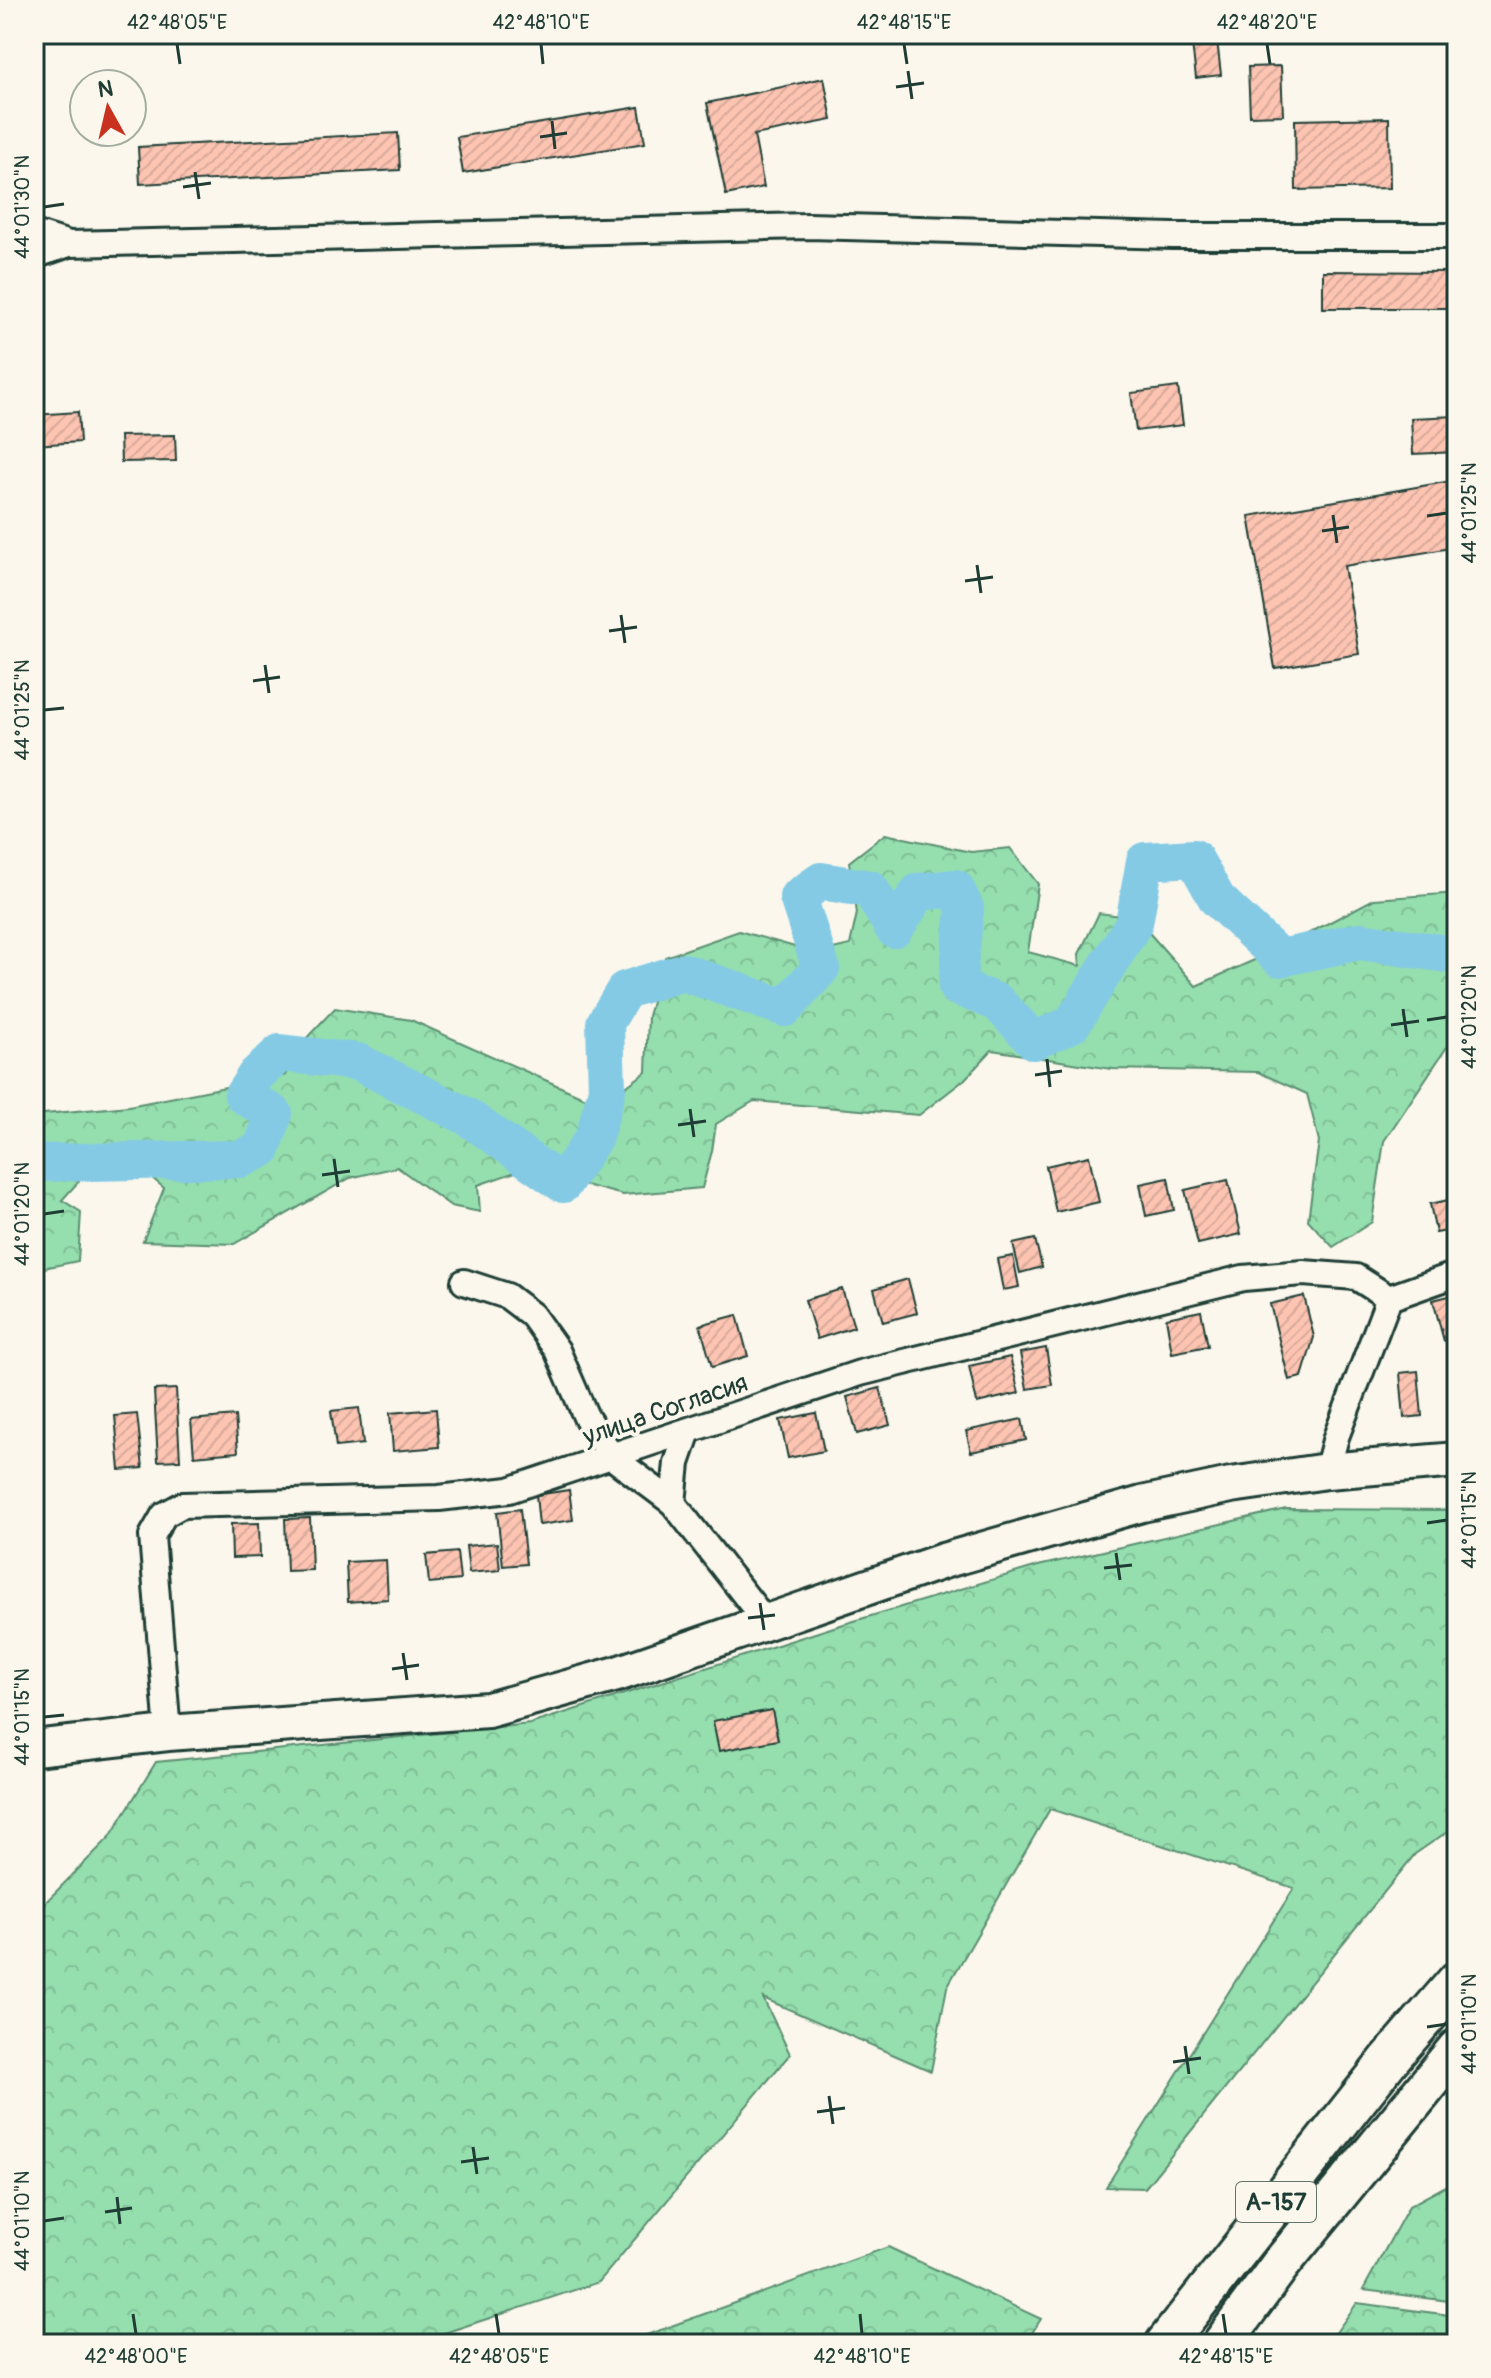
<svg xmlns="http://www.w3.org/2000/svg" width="1491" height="2378" viewBox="0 0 1491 2378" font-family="Pangolin,sans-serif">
<defs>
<pattern id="forest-crowns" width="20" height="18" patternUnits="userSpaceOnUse" patternTransform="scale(2)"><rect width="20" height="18" fill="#95deae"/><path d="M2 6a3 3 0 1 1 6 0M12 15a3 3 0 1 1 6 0" fill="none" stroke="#80bf96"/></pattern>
<pattern id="building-hatch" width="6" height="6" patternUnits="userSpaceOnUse" patternTransform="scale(2)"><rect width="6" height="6" fill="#fdc4b2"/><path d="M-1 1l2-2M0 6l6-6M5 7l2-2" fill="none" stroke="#d8a99a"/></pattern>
</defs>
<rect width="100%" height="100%" fill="#fbf7ec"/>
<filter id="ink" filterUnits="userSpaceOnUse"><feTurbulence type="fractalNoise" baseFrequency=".0125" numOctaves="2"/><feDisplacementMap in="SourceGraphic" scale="16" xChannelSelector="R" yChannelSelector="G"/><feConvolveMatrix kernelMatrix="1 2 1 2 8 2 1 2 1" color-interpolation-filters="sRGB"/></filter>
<g filter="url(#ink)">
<g fill="url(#forest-crowns)" stroke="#5a8e71" stroke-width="2">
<path d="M885 834 971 852 1010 848 1038 884 1028 952 1080 966 1079 954 1099 913 1136 918 1196 986 1277 950 1374 899 1457 893V1045L1447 1047 1384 1141 1372 1222 1333 1247 1308 1220 1319 1141 1307 1094 1258 1072 1111 1069 992 1050 964 1080 919 1115 754 1101 716 1124 712 1151 702 1188 623 1195 524 1169 478 1185 480 1212 451 1206 397 1167 350 1178 234 1244 143 1241 164 1188 140 1168 96 1162 62 1200 81 1212 78 1261 34 1270V1115L129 1106 286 1075 298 1047 335 1008 411 1020 601 1105 646 1072 648 1016 665 957 739 931 816 953 850 945 857 913 849 862Z"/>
<path d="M1286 1509 1457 1510V1825L1415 1854 1145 2188 1106 2187 1294 1888 1050 1809 947 1987 931 2071 763 1998 790 2054 599 2282 411 2344H34V1914L110 1837 156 1762 530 1724 834 1627 1038 1566Z"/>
<path d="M1457 2180V2302L1363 2290 1409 2206Z"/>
<path d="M888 2247 1041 2319 1025 2344H622Z"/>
<path d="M1357 2303 1457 2316V2344H1332L1330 2341Z"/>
</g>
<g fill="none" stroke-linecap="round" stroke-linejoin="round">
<path stroke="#84cae5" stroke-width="38" d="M34 1163 241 1159 262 1149 274 1114 243 1095 256 1075 280 1053 358 1062 466 1116 563 1184 594 1137 607 1090 605 1023 625 990 683 972 785 1008 821 968 798 897 821 881 870 889 894 929 919 892 955 888 965 908 957 987 997 1002 1034 1041 1072 1024 1134 923 1145 861 1194 858 1217 899 1280 958 1360 941 1447 954 1457 952"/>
</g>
<g fill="url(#building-hatch)" stroke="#1f3d34" stroke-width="2">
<path d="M1217 40 1221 75 1196 78 1192 43Z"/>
<path d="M1281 66 1283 115 1250 116 1248 67Z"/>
<path d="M824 78 832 120 754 135 764 187 726 195 707 103Z"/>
<path d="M639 107 645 143 463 173 457 137Z"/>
<path d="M1389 118 1390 188 1296 190 1295 120Z"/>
<path d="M398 133 400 170 140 184 138 147Z"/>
<path d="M1323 271 1450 272V308H1323Z"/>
<path d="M1178 387 1183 425 1136 431 1131 393Z"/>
<path d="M78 412 80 442 34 445V415Z"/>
<path d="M1457 416V452L1413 454 1411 418Z"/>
<path d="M175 435 176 461 121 462 120 436Z"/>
<path d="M1457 480V547L1344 566 1359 654 1275 668 1249 516Z"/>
<path d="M1089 1156 1099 1202 1056 1212 1046 1166Z"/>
<path d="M1168 1178 1174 1210 1146 1216 1140 1184Z"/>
<path d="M1228 1180 1241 1234 1198 1244 1185 1190Z"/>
<path d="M1457 1198V1229L1436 1233 1430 1204Z"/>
<path d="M1035 1239 1042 1267 1020 1273 1013 1244Z"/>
<path d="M1013 1256 1019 1287 1003 1290 997 1259Z"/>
<path d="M908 1279 917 1313 883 1322 874 1289Z"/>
<path d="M842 1289 854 1327 817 1339 805 1300Z"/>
<path d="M1457 1294V1338L1444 1341 1433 1300Z"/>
<path d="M1304 1296 1314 1337 1302 1377 1289 1380 1270 1304Z"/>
<path d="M1201 1311 1208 1346 1172 1353 1166 1318Z"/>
<path d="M737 1315 748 1356 712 1367 700 1325Z"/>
<path d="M1046 1348 1052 1385 1027 1389 1020 1353Z"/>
<path d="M1010 1357 1019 1393 977 1403 969 1366Z"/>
<path d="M1418 1371 1422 1416 1404 1418 1400 1373Z"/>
<path d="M880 1388 890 1425 857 1434 847 1397Z"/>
<path d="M176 1389 180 1460 158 1461 154 1390Z"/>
<path d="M359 1408 363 1444 336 1447 331 1411Z"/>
<path d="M436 1409 439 1447 393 1451 390 1413Z"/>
<path d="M816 1413 824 1451 788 1458 780 1420Z"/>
<path d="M137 1414 143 1468 120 1470 115 1416Z"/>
<path d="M235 1416 238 1452 194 1456 191 1420Z"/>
<path d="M1022 1419 1026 1440 971 1452 966 1431Z"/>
<path d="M569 1490 573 1520 539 1525 536 1495Z"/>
<path d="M520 1509 526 1564 503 1566 497 1512Z"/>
<path d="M310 1518 312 1570 287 1571 285 1519Z"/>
<path d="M259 1523 260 1557 232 1558 231 1524Z"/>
<path d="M497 1543 500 1570 469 1573 466 1546Z"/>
<path d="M457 1552 460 1580 429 1583 426 1555Z"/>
<path d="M386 1560 388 1599 348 1602 346 1562Z"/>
<path d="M772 1710 778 1740 719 1751 713 1721Z"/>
</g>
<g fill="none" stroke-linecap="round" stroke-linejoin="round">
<g stroke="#1f3d34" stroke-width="30">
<g id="street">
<path d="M34 233 69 244 809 226 1173 236H1457"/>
<path d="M34 256 69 244"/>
<path d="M464 1282 507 1296 532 1315 557 1350 586 1417 612 1457 673 1503 766 1622"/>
<path d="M1389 1298 1457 1274"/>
<path d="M673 1503 677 1463 688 1431"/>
<path d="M168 1733 152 1536 164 1515 182 1505 439 1498 509 1490 860 1373 1243 1278 1303 1273 1356 1277 1389 1298 1336 1437 1327 1471"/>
</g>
</g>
<g stroke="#1f3d34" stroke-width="40">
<path id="secondary" d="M34 1748 168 1733 488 1710 617 1674 943 1561 1142 1504 1231 1485 1327 1471 1457 1460"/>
</g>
<g stroke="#1f3d34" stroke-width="44">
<g id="primary">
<path d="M1165 2344 1388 2061 1457 1981"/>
<path d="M1222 2344 1281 2264 1457 2049"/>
</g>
</g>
<use href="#street" stroke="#fbf7ec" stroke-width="24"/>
<use href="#secondary" stroke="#fbf7ec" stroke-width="34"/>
<use href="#primary" stroke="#fbf7ec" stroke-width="38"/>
</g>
</g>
<path fill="none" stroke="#1f3d34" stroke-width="3" d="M177 44 180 64M541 44 543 64M904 44 907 64M1267 44 1270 64M908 71 912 99M896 87 924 83M552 121 555 149M540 137 567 133M195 172 199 199M183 187 211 183M44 207 64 204M1333 515 1337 543M1427 516 1447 513M1322 531 1349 527M977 565 981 593M965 581 993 577M621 615 625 643M609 631 637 627M265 665 269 693M253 681 280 677M44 710 64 708M1403 1009 1407 1037M1427 1020 1447 1017M1391 1025 1419 1021M1047 1059 1050 1087M1035 1075 1062 1071M690 1109 694 1137M678 1125 706 1121M334 1159 338 1187M322 1175 350 1171M44 1214 64 1211M1427 1523 1447 1520M1116 1553 1120 1580M1104 1568 1132 1565M760 1603 764 1630M748 1618 775 1615M403 1653 407 1680M392 1669 419 1665M44 1717 64 1715M1427 2027 1447 2024M1185 2046 1189 2074M1173 2062 1201 2058M829 2096 833 2124M817 2112 845 2108M473 2147 477 2174M461 2162 489 2158M117 2197 120 2224M105 2212 132 2208M44 2221 64 2218M133 2314 136 2334M496 2314 499 2334M860 2314 862 2334M1223 2314 1226 2334"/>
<g text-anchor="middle" stroke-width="8" stroke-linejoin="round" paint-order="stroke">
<rect fill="#fbf7ec" stroke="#61756b" stroke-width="2" x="1236" y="2182" width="80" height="40" rx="6"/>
<g font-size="24" font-weight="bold" fill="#1f3d34">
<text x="1276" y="2210">А-157</text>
</g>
<g font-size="26" fill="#1f3d34" stroke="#fbf7ec">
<text transform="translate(665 1409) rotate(-19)" y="9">улица Согласия</text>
</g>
</g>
<rect width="1491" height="2378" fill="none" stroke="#fbf7ec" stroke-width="88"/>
<g transform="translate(108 108) rotate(352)"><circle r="38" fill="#fbf7ec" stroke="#a3ada2" stroke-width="2"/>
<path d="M0-6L14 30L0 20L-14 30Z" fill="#c8321e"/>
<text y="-12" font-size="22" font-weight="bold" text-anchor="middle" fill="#1f3d34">N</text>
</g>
<rect x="44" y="44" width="1403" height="2290" fill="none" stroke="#1f3d34" stroke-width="3"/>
<g font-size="20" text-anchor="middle" fill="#1f3d34">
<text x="177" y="29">42°48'05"E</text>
<text x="541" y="29">42°48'10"E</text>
<text x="904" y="29">42°48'15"E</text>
<text x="1267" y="29">42°48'20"E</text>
<text transform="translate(22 207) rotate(-90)" y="7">44°01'30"N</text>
<text transform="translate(1469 513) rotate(-90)" y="7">44°01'25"N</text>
<text transform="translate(22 710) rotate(-90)" y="7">44°01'25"N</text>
<text transform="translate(1469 1017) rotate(-90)" y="7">44°01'20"N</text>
<text transform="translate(22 1214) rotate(-90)" y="7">44°01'20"N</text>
<text transform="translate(1469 1520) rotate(-90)" y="7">44°01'15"N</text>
<text transform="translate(22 1717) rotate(-90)" y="7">44°01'15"N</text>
<text transform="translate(1469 2024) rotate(-90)" y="7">44°01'10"N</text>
<text transform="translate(22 2221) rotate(-90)" y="7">44°01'10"N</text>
<text x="136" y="2363">42°48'00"E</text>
<text x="499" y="2363">42°48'05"E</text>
<text x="862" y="2363">42°48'10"E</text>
<text x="1226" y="2363">42°48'15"E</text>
</g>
</svg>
